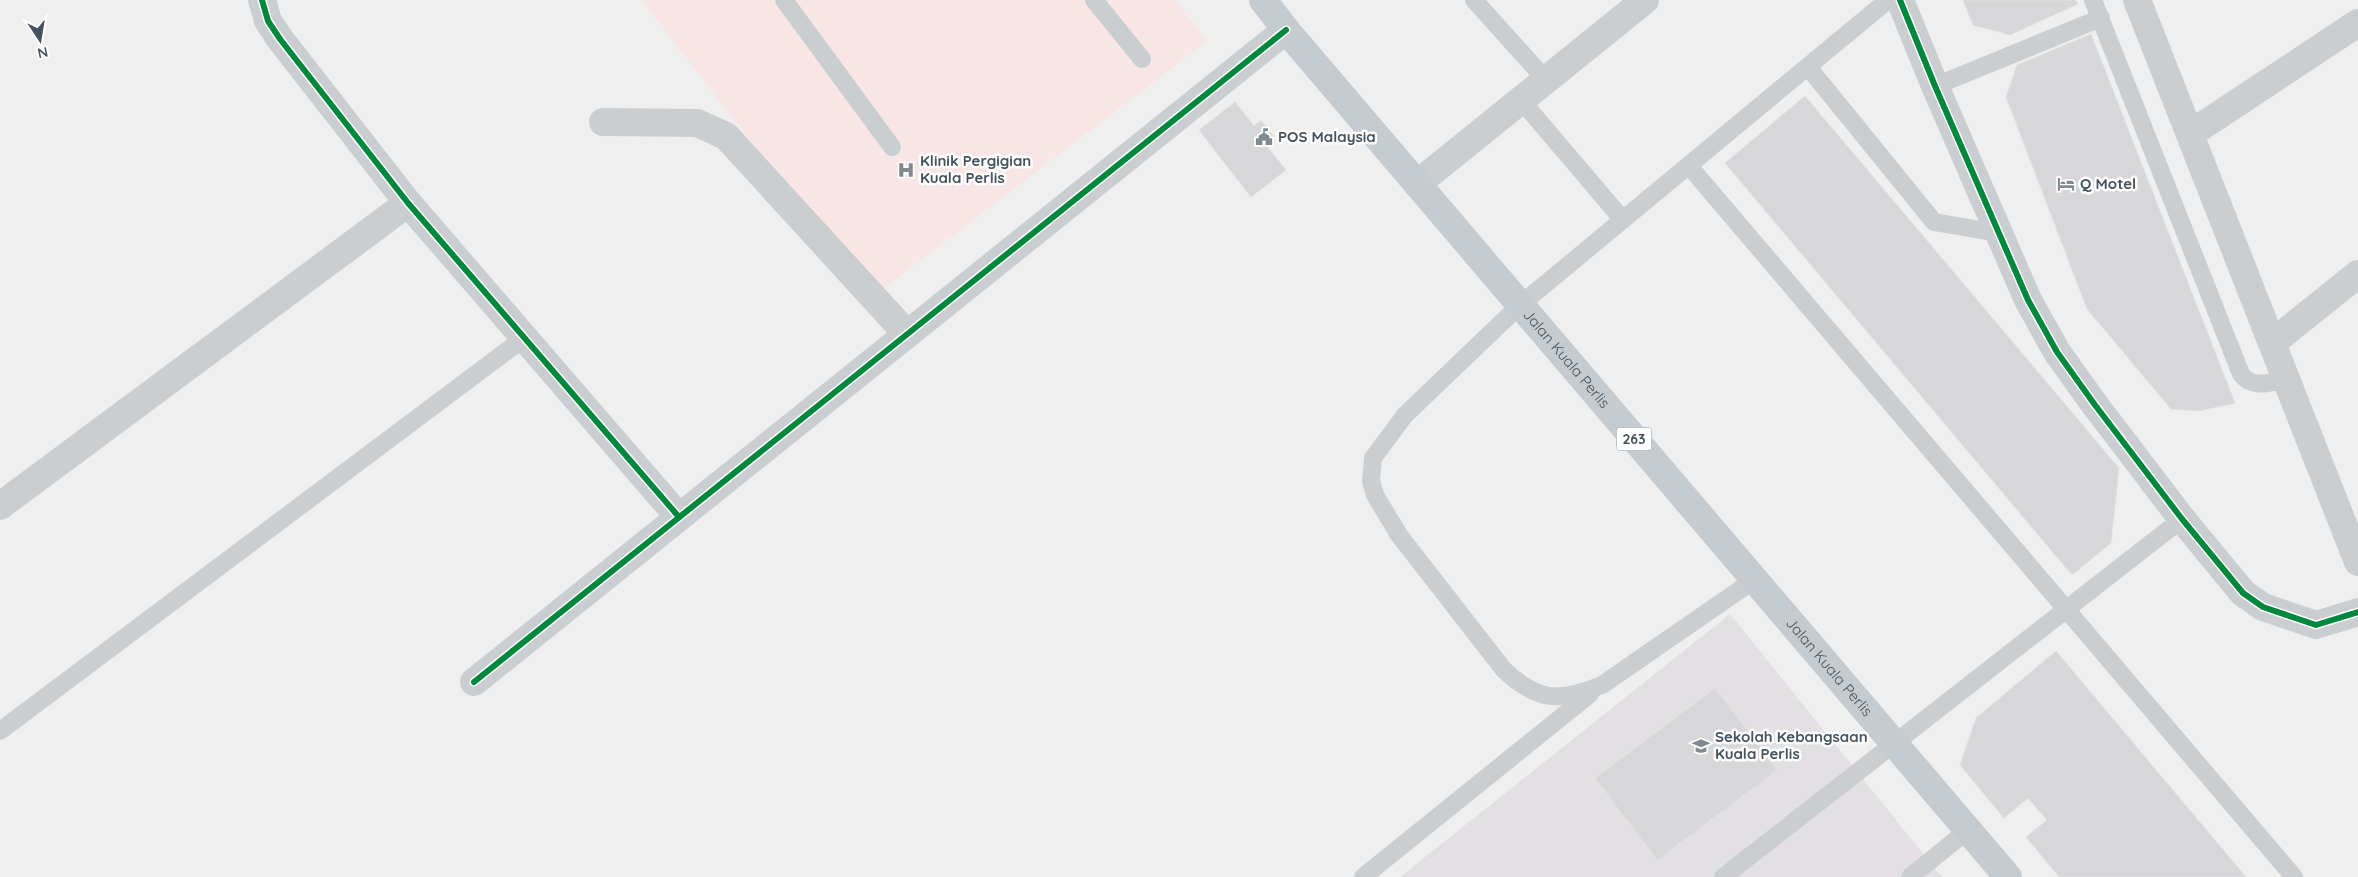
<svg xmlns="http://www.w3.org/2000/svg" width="2358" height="877" viewBox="0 0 2358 877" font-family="Quicksand,sans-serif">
<rect width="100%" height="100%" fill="#f0efef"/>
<path fill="#e2e0e2" d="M1730 614 1942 877H1400Z"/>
<path fill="#f8e5e5" d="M642 0H1175L1207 41 871 298Z"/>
<g fill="#d7d7d9" stroke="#e1e1e2">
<path d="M1963 0H2076L2078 4 2010 35 1973 25Z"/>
<path d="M2091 34 2235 403 2199 411 2171 409 2087 309 2006 97 2017 65Z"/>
<path d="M1805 96 2119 468 2111 543 2072 575 1725 163Z"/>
<path d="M1235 102 1254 126 1261 120 1274 137 1265 144 1286 170 1251 197 1199 130Z"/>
<path d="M2056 651 2246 877H2059L2026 837 2047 820 2028 798 2004 818 1960 765 1976 718Z"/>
<path d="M1715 688 1777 770 1657 860 1595 778Z"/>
</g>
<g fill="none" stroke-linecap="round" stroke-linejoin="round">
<g stroke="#cbced0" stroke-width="18">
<path d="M784 0 892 147"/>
<path d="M1094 0 1142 59"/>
<path d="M1474 0 1546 80"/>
<path d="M2093 0 2241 374C2252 389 2269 383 2286 379"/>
<path d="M1808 67 1934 222 1998 233"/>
<path d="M1935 86 2101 18"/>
<path d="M1521 100 1623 220"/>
<path d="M1689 166 2294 877"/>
<path d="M1754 580 1602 685C1560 702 1538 702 1504 670L1399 535 1375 495 1371 481 1373 458 1405 415 1520 305 1888 0"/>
<path d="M0 731 524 338"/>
<path d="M1363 877 1590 694"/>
<path d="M1723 877 2182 519"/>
<path d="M1910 877 1968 830"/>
</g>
<g stroke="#cbced0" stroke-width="28">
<path d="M262 0 268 21 280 39 408 203 679 517"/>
<path d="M1900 0 1935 86 2028 300 2057 352 2095 405 2182 519 2243 593 2263 607 2316 625 2358 612"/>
<path d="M2137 0 2358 562"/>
<path d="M603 122 697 123 726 136 907 334"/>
<path d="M2190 134 2358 23"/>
<path d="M1417 184 1645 0"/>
<path d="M2272 343 2358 274"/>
<path d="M0 506 408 203"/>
<path d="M474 682 1286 30"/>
</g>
<path stroke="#c6cbcf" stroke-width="28" id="s1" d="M1263 0 1286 30 2008 877"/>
<g stroke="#fff" stroke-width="9">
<g id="cycleway">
<path d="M262 0 268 21 280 39 408 203 679 517"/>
<path d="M1900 0 1935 86 2028 300 2057 352 2095 405 2182 519 2243 593 2263 607 2316 625 2358 612"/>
<path d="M474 682 1286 30"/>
</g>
</g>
<use href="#cycleway" stroke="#00873e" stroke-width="6"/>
</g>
<defs>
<g id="civic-bare" transform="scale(1.35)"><path d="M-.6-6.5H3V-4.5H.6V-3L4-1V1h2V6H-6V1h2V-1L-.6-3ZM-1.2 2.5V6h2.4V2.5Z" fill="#808a91" stroke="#fff" stroke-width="2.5" paint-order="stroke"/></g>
<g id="hospital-bare" transform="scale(1.35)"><path d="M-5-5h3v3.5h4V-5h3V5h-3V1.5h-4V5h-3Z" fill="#808a91" stroke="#fff" stroke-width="2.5" paint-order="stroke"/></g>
<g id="hotel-bare" transform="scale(1.35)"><path d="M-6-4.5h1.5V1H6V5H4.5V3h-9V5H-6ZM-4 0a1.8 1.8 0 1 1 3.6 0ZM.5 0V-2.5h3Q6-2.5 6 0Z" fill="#808a91" stroke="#fff" stroke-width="2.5" paint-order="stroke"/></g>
<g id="school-bare" transform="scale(1.35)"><path d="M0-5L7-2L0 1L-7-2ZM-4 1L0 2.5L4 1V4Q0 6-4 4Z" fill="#808a91" stroke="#fff" stroke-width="2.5" paint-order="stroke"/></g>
</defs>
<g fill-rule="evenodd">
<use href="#civic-bare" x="1264" y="137"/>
<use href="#hospital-bare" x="906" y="170"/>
<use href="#hotel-bare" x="2066" y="184"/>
<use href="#school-bare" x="1701" y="746"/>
</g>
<g text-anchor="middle" stroke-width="5" stroke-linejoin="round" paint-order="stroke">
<rect fill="#fff" stroke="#7c878e" stroke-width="1" x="1616.5" y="427.5" width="35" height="23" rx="4"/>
<g font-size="14" font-weight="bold" fill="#44535e">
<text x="1634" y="444">263</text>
</g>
<g font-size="15" font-weight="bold" fill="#44535e" stroke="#fff" text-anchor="start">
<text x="1278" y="142">POS Malaysia</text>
<text x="920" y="166">Klinik Pergigian<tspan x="920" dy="17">Kuala Perlis</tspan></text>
<text x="2080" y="189">Q Motel</text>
<text x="1715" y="742">Sekolah Kebangsaan<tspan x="1715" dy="17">Kuala Perlis</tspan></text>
</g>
<g font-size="15" fill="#44535e" stroke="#fff">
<text dy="5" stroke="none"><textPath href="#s1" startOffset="470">Jalan Kuala Perlis</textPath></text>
<text dy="5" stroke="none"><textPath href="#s1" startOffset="875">Jalan Kuala Perlis</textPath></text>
</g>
</g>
<g transform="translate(40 40) rotate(168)" stroke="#ffffff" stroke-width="4" paint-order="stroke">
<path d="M0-4L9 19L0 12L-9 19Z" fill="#44535e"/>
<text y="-8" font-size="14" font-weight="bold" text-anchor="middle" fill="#44535e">N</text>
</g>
</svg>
